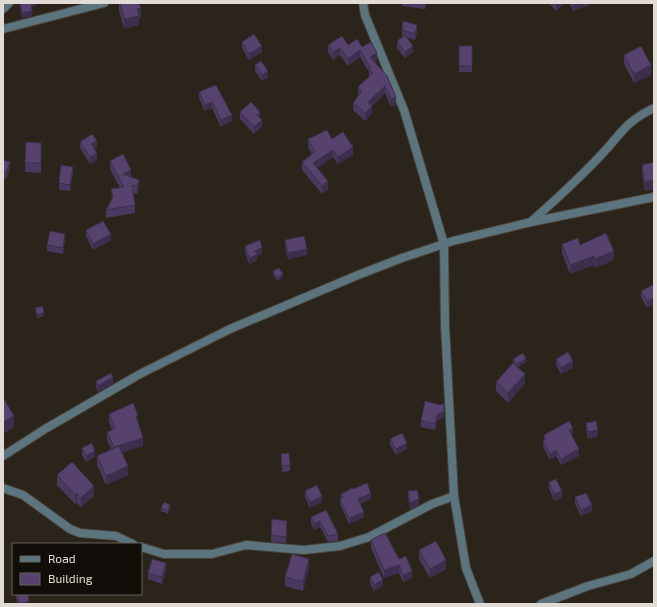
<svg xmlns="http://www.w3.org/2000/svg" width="657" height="607" viewBox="0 0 657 607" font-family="'Exo 2',sans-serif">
<rect width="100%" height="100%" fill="#2b241a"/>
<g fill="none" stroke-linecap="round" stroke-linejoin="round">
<g stroke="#484138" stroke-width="10">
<g id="street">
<path d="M363 3 365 15 404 110 444 244 445 325 454 496 466 568 480 604"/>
<path d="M3 9 9 3"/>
<path d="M3 29 104 3"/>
<path d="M532 221C555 200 580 178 601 155 622 133 625 122 654 108"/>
<path d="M3 456 45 429 140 374 230 329 358 275 402 258 453 241 531 222 654 197"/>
<path d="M3 488 23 495 70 529 80 533 116 536 133 544"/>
<path d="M141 547 164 554H212L246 545 304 550 340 546 369 537 432 504 454 496"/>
<path d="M541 604 588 586 631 574 654 561"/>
</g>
</g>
<use href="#street" stroke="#5b747e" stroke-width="8"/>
</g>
<g fill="#4a395e">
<path d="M19 3H37V4L32 7V16L22 18Z"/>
<path d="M119 3H139L141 17 139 18V25L124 29 119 10Z"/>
<path d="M402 3H426L425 9 402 6Z"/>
<path d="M549 3H564L556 11Z"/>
<path d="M569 3H591L586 7 585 6 573 11Z"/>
<path d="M402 30 417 32 415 40 406 37 413 52 405 58 397 48V41L403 36H402Z"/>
<path d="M242 42 262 52 249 60 242 48Z"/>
<path d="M328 45H348L362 47 377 60 374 62 396 105 391 107 385 93 372 106V113L365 121 353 110V103L359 95 358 94V87L369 77V72L360 57 348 66 340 55 333 60 328 52Z"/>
<rect x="459" y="46" width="13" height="26"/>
<path d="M624 55 651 75 634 83 624 64Z"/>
<path d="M255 65 268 77 262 81 255 71Z"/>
<path d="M216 85 232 121 221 127 212 108 205 111 199 98V92Z"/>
<path d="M240 112 260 118 262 126 254 134 240 119Z"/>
<path d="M308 139H332L353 155 338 164 333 157 317 168 328 189 322 194 302 170V162L312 155 308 147Z"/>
<path d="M26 142 41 143V173L25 172Z"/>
<path d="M80 142 97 147 94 149 97 160 90 164 80 148Z"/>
<path d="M3 161 10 169 6 179 3 178Z"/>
<path d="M110 161 131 177 139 187 137 194 133 193 135 205V213L106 218V210L112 199 111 189 120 188 110 169Z"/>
<path d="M654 162V189L645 191 642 174V165Z"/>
<path d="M73 173 70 191 59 190V183Z"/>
<path d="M86 230 111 240 93 250 86 236Z"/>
<path d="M65 240 63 254 47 251V245Z"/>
<path d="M285 240 307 255 288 259 285 246Z"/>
<path d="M562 244 580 245 614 260 595 268 594 265 570 274 562 253Z"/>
<path d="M245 246 262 254 257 256V261L249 264 245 252Z"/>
<path d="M273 271 283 277 277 281 273 274Z"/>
<path d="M654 287V304L647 308 641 297V291Z"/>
<path d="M35 308 44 316 38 318 35 311Z"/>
<path d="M513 359 526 362 518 367 525 383 508 403 496 391V382L515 365 513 362Z"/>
<path d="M556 359 573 368 561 374 556 365Z"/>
<path d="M96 381 113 384 98 392 96 387Z"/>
<path d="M109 414 138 421 143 446 122 452 128 475 106 485 97 465V456L111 449 107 440V432L112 430 109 422Z"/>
<path d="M444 417 437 421 435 430 421 427V421Z"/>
<path d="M586 423 598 437 588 439 586 429Z"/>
<path d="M573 434 571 435 579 456 561 465 556 456 550 460 543 447 544 435Z"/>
<path d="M390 439 407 449 396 455 390 445Z"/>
<path d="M82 448 95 457 86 462 82 455Z"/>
<path d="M281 454 290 465V471L282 472Z"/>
<path d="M57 475 94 496 81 507 77 503 75 504 57 485Z"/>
<path d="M549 482 562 498 554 501 549 488Z"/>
<path d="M305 491 322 502 310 508 305 497Z"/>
<path d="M408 491 419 505 410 509 408 497Z"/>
<path d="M341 494 371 499 360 504 364 517 349 524 340 504Z"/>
<path d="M575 497 592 511 581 516 575 504Z"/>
<path d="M161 508H170L168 514 161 511Z"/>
<path d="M326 510 338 534V541L328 542 320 527 314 530 311 523V517Z"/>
<path d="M287 527 286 543 271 542V535Z"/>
<path d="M371 540 399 559 412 578 403 582 399 573 384 578 371 548Z"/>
<path d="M419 550 446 569 430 578 419 559Z"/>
<path d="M309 568 303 591 285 586V577Z"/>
<path d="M166 570 162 584 148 579V573Z"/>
<path d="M370 577 383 586 374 591 370 583Z"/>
<path d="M16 594H28L29 604H18L16 598Z"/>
</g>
<g fill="#3c2e4c">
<path d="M31 3H37V4L31 8Z"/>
<path d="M556 3H564L556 11Z"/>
<path d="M573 3H585V6L573 11Z"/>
<path d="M586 3H591L586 7Z"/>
<path d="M141 8V17L139 18V25L124 29V19L137 9Z"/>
<path d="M32 11V16L22 18V13Z"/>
<path d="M417 25V32L415 40V34Z"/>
<path d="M262 46V52L249 60V54Z"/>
<path d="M413 46V52L405 58V52Z"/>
<path d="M340 48V55L333 60V52Z"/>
<path d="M360 50V57L348 66V59Z"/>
<path d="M377 53V60L370 65V57Z"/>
<path d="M651 65V75L634 83V74Z"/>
<path d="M268 71V77L262 81V75Z"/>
<path d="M385 86V93L368 110V102Z"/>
<path d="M396 97V105L391 107V99Z"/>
<path d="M212 102V108L205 111V105Z"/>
<path d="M372 106V113L365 121V113Z"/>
<path d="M260 112V118L257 115Z"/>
<path d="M232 115V121L221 127V120Z"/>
<path d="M262 120V126L254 134V127Z"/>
<path d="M97 141V147L91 151V144Z"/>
<path d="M353 147V155L338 164V157Z"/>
<path d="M333 150V157L313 171V163Z"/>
<path d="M97 153V160L90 164V157Z"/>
<path d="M10 162V169L6 179V173Z"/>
<path d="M73 167V173L70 191V185Z"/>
<path d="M131 170V177L123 174Z"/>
<path d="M139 180V187L137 194V186Z"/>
<path d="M654 180V189L645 191V182Z"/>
<path d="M328 181V189L322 194V186Z"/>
<path d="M65 234V240L63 254V248Z"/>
<path d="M111 234V240L93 250V244Z"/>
<path d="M262 248V254L257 256V261L249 264V258L255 251Z"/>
<path d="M307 249V255L288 259V253Z"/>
<path d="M614 251V260L595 268V259Z"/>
<path d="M594 256V265L570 274V265Z"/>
<path d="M283 274V277L277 281V278Z"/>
<path d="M654 298V304L647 308V301Z"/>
<path d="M44 312V316L38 318V315Z"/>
<path d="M526 359V362L517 368V364Z"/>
<path d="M573 361V368L561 374V368Z"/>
<rect x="3" y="365" width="1" height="11"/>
<path d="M525 374V383L508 403V393Z"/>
<path d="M113 377V384L98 392V386Z"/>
<path d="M444 412V417L437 421 435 430V424L437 415Z"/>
<path d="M14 416V427L3 434V422Z"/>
<path d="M573 428V434L569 436V430Z"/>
<path d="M598 430V437L588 439V432Z"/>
<path d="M143 438V446L114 455V447Z"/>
<path d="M407 443V449L396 455V449Z"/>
<path d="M579 449V456L561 465V459Z"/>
<path d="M556 450V456L550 460V454Z"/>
<path d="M95 451V457L86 462V456Z"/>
<path d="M128 466V475L106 485V476Z"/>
<path d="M94 486V496L81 507V498Z"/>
<path d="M562 491V498L554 501V494Z"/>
<path d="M77 493V503L75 504V495Z"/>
<path d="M371 493V499L358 505V499Z"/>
<path d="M322 496V502L310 508V502Z"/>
<path d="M419 499V505L410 509V503Z"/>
<path d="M170 505V508L168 514V511Z"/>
<path d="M592 505V511L581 516V510Z"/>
<path d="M364 512V517L349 524V518Z"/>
<path d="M320 521V527L314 530V524Z"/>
<path d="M309 559V568L303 591V582Z"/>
<path d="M446 560V569L430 578V569Z"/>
<path d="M166 563V570L162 584V577Z"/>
<path d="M399 565V573L384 578V570Z"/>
<path d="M412 571V578L403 582V575Z"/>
<path d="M383 580V586L374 591V585Z"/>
<path d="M29 601V604H20Z"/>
</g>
<g fill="#56426d" stroke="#3c2e4c">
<path d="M20 3H31L32 11 22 13Z"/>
<path d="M120 3H139L141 8 137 9 139 16 124 19Z"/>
<path d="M403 21 417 25 415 34 402 30Z"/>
<path d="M254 34 262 46 249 54 242 42Z"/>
<path d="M405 35 413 46 405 52 397 41Z"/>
<path d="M342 36 348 45 357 39 362 47 371 42 377 53 370 57 387 76 396 97 391 99 385 86 368 102 372 106 365 113 353 103 362 91 358 87 373 73 369 69 370 67 360 50 348 59 340 48 333 52 328 45Z"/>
<rect x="459" y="46" width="13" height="20"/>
<path d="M641 46 651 65 634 74 624 55Z"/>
<path d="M261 61 268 71 262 75 255 65Z"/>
<path d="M216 85 232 115 221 120 212 102 205 105 199 92Z"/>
<path d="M251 102 260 112 257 115 262 120 254 127 240 112Z"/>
<path d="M327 130 332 139 343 132 353 147 338 157 333 150 313 163 328 181 322 186 302 162 315 152 308 139Z"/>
<path d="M92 134 97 141 91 144 97 153 90 157 80 142Z"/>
<path d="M26 142 41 143V163H25Z"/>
<path d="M123 154 131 170 123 174 139 180 137 186 132 185 135 205 106 210 113 197 111 189 124 187 110 161Z"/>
<path d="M3 160 10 162 6 173 3 172Z"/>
<path d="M654 162V180L645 182 642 165Z"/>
<path d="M61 165 73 167 70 185 59 183Z"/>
<path d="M103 221 111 234 93 244 86 230Z"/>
<path d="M50 231 65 234 63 248 47 245Z"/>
<path d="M606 233 614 251 595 259 594 256 570 265 562 244 578 238 580 245Z"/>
<path d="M304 236 307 249 288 253 285 240Z"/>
<path d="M260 240 262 248 255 251 257 255 249 258 245 246Z"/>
<path d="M279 268 283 274 277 278 273 271Z"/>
<path d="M653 285 654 287V298L647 301 641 291Z"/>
<path d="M42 306 44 312 38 315 35 308Z"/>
<path d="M568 352 573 361 561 368 556 359Z"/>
<path d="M523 353 526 359 517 364 513 359Z"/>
<path d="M513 363 525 374 508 393 496 382Z"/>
<path d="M111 373 113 377 98 386 96 381Z"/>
<path d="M3 397 14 416 3 422Z"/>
<path d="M425 401 441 405 444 403V412L437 415 435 424 421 421Z"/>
<path d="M133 403 138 415 136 416 143 438 114 447 107 432 115 429 109 414Z"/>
<path d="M569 421 573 428 569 430 579 449 561 459 556 450 550 454 543 441 546 439 544 435Z"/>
<path d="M596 421 598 430 588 432 586 423Z"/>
<path d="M402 433 407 443 396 449 390 439Z"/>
<path d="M92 443 95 451 86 456 82 448Z"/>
<path d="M119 446 128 466 106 476 97 456Z"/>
<path d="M289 453 290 465 282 466 281 454Z"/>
<path d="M72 462 94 486 81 498 77 493 75 495 57 475Z"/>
<path d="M556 479 562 491 554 494 549 482Z"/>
<path d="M367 483 371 493 358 499 364 512 349 518 340 499 343 498 341 494 352 488 353 489Z"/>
<path d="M317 485 322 496 310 502 305 491Z"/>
<path d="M417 490 419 499 410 503 408 491Z"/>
<path d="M586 493 592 505 581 510 575 497Z"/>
<path d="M164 502 170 505 168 511 161 508Z"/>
<path d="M326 510 338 534 328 536 320 521 314 524 311 517Z"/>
<path d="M272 519 287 521 286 537 271 535Z"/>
<path d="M385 533 399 559 406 556 412 571 403 575 399 565 384 570 371 540Z"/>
<path d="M436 541 446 560 430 569 419 550Z"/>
<path d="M292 554 309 559 303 582 285 577Z"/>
<path d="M152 559 166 563 162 577 148 573Z"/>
<path d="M379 572 383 580 374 585 370 577Z"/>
<path d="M17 594H28L29 601 20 604Z"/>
</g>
<rect width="657" height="607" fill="none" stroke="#e0dbd4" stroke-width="8"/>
<rect x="12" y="543" width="130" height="52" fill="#110e09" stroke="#64605a"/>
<rect x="20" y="556" width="20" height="6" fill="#5b747e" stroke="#64605a"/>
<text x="48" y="563" font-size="12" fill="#e0dbd4">Road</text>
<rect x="20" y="573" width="20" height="12" fill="#56426d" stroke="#64605a"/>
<text x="48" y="583" font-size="12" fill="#e0dbd4">Building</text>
</svg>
